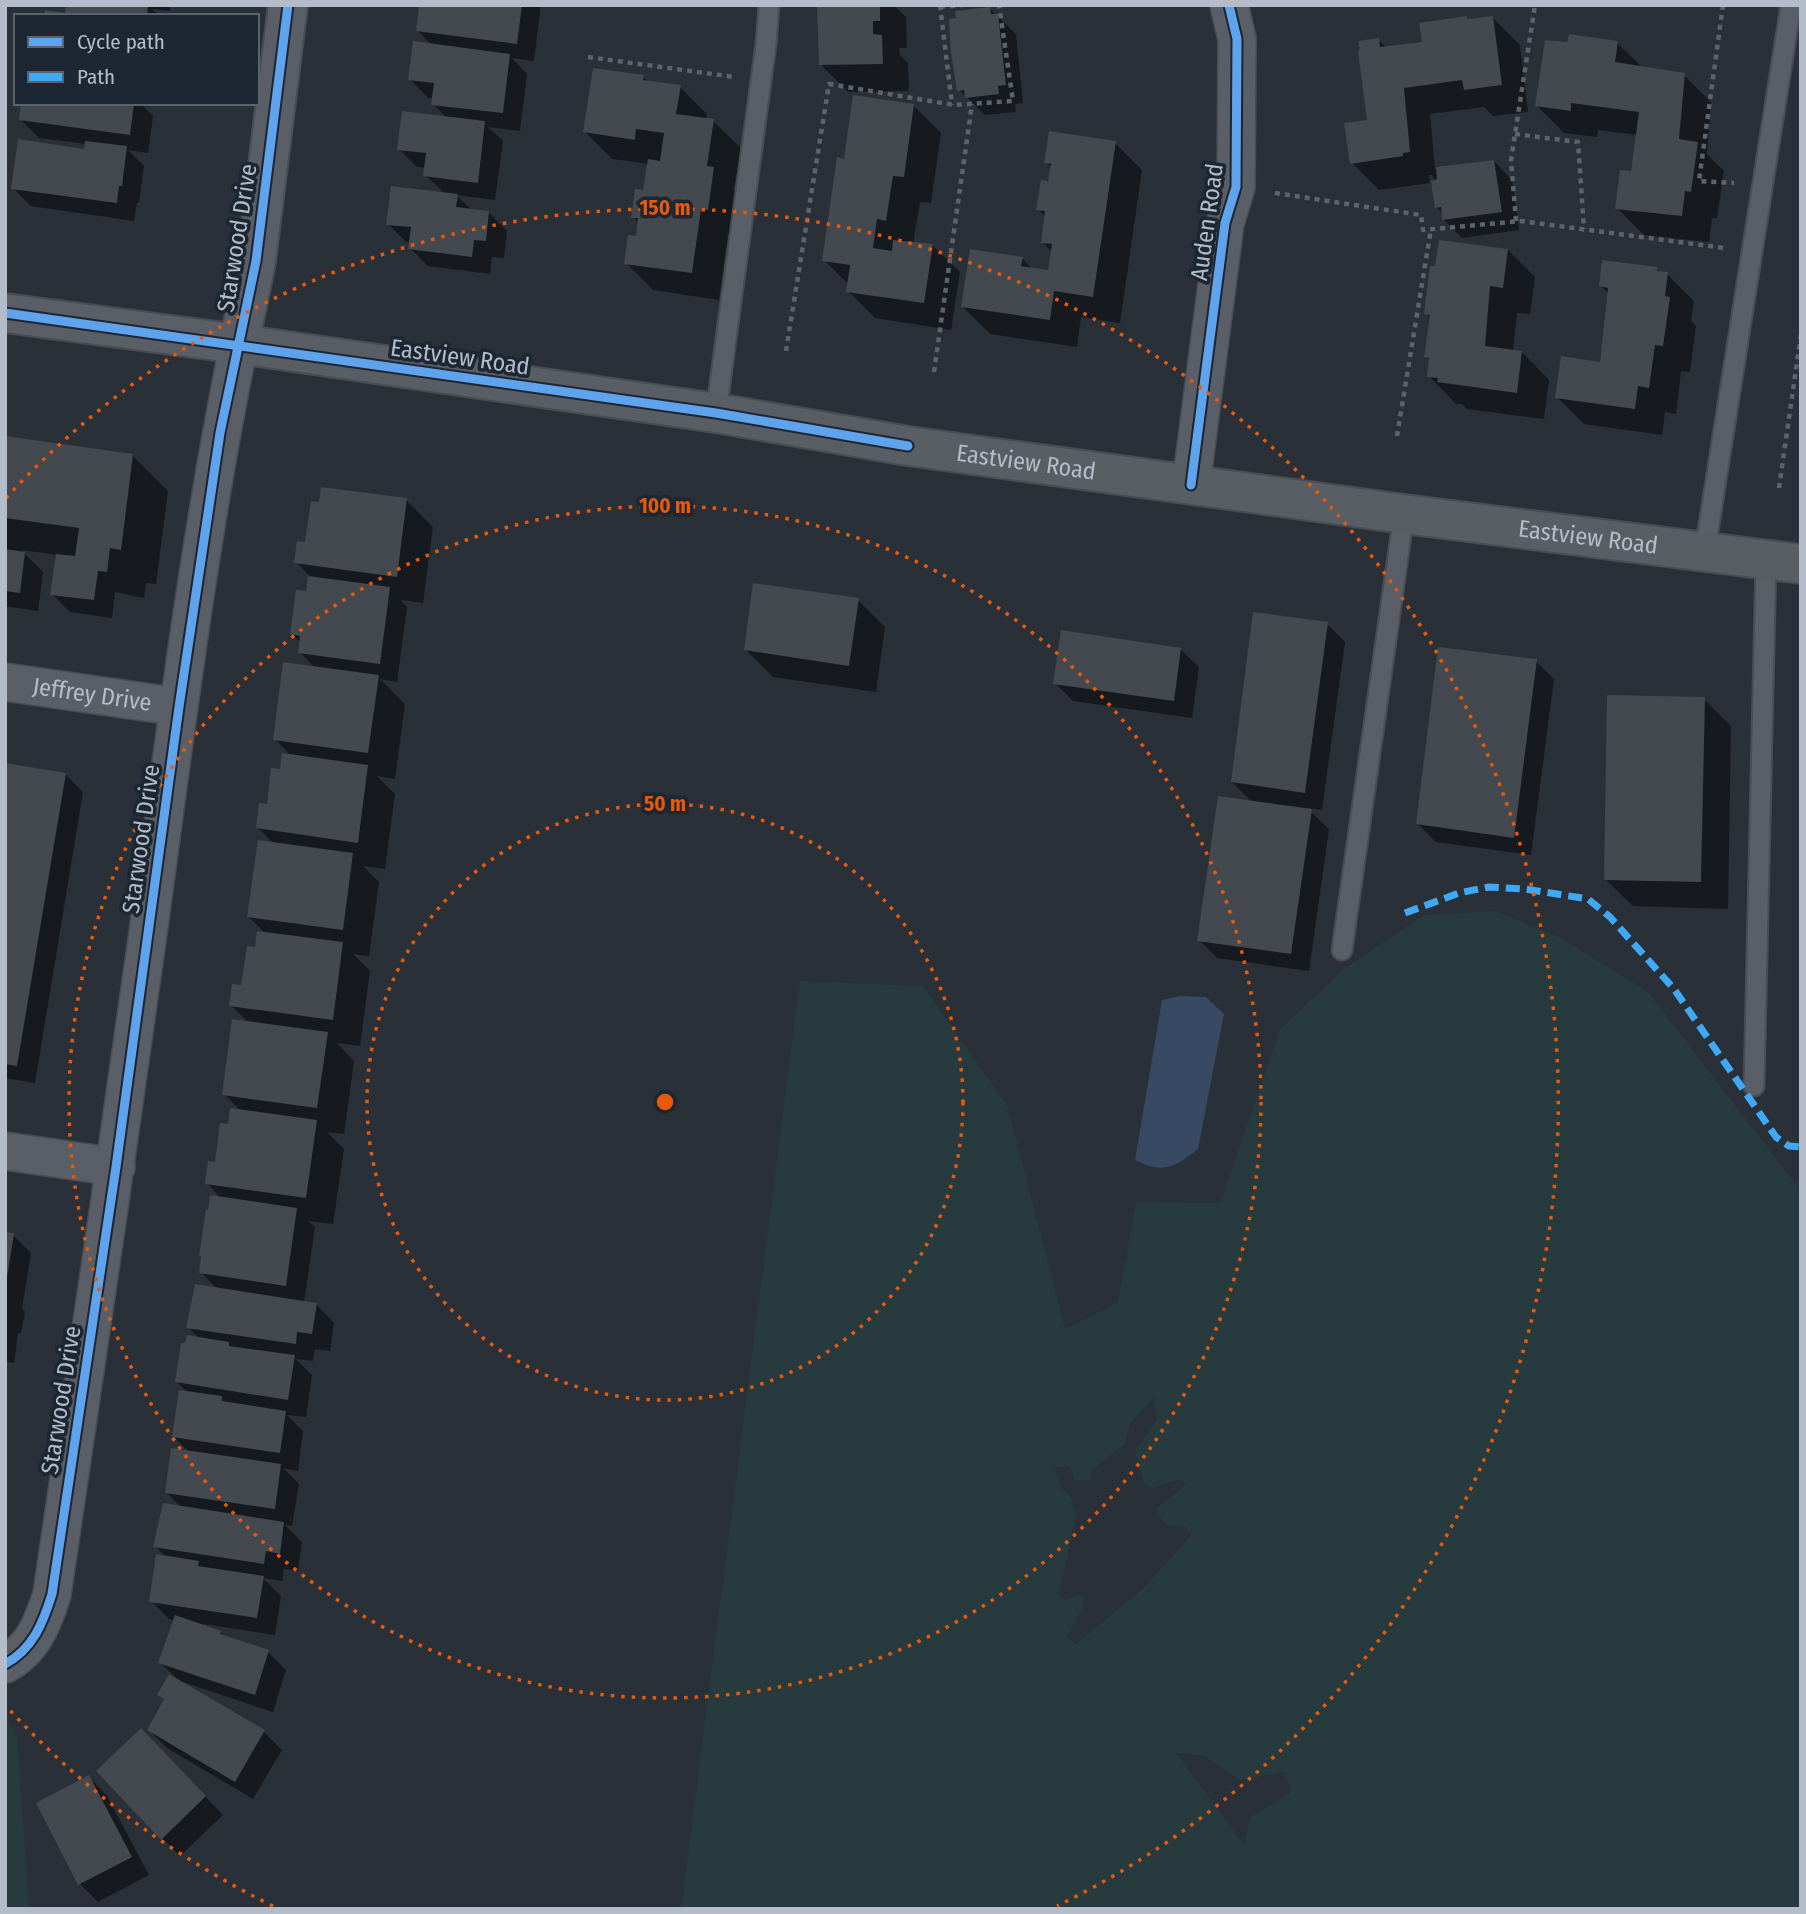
<svg xmlns="http://www.w3.org/2000/svg" width="1806" height="1914" viewBox="0 0 1806 1914" font-family="'Fira Sans Condensed',sans-serif">
<rect width="100%" height="100%" fill="#2a3038"/>
<g fill="#273a3e" fill-rule="evenodd">
<path d="M1495 911 1559 937 1648 992 1801 1191V1909H681L800 981 923 986 1008 1107 1065 1329 1118 1302 1136 1202 1221 1203 1280 1029 1344 969 1424 915ZM1153 1398 1157 1420 1135 1450 1144 1483 1153 1488 1180 1479 1186 1485 1156 1509 1166 1525 1186 1527 1191 1535 1145 1587 1076 1644 1067 1637 1083 1606V1597L1077 1594 1066 1600 1059 1596 1076 1515 1072 1499 1062 1488 1053 1468 1070 1466 1075 1481 1089 1480 1094 1468 1124 1445 1130 1424ZM1176 1753 1204 1756 1240 1780 1285 1772 1291 1793 1250 1818 1244 1845Z"/>
<path d="M5 1714 17 1737 29 1909H5Z"/>
</g>
<path fill="#384963" d="M1180 996 1206 997 1224 1014 1198 1149C1174 1168 1163 1174 1135 1160L1162 1000Z"/>
<g fill="#0007">
<path d="M68 5H170V11L152 9 159 16H46L67 15Z"/>
<path d="M421 5H541L534 61 512 58 527 74 520 131 488 127 503 141 495 200 456 195 473 211 489 213 507 231 504 258 492 257 490 274 428 266 410 248 411 242H406L388 224 445 194 425 175 426 168 417 167 399 149 447 118 433 104 434 98H428L410 79 433 46 418 31Z"/>
<path d="M818 5H894L906 17 907 48H899L900 55 908 63 909 91 848 92 820 64Z"/>
<path d="M990 9 1016 34 1023 103 1015 104 1016 112 985 115 959 90Z"/>
<path d="M1467 18 1470 21 1493 18 1520 45 1528 112 1493 116 1484 107 1430 114 1435 169 1494 161 1512 180 1519 230 1462 238 1444 220 1443 214 1436 207 1446 178 1433 179 1432 175H1429L1430 183 1379 190 1352 163 1369 122 1378 40 1387 48 1424 44Z"/>
<path d="M1617 43 1643 68 1684 75 1711 102 1707 154 1724 171 1717 218H1712L1709 242 1644 235 1617 208 1632 173 1638 135 1598 130 1597 137 1564 133 1537 106Z"/>
<path d="M643 77 649 82 680 87 707 114 706 120 713 121 741 148 734 190 740 196 735 236 728 235 719 300 653 290 626 263 637 238 639 223 633 217 645 192 649 164 612 159 585 132Z"/>
<path d="M23 103H140L153 116 148 153 128 150 144 166 139 203H137L134 221 31 206 13 188 85 151 87 144 39 138 21 120Z"/>
<path d="M914 106 941 133 931 203 920 202 913 244 932 245 960 272 951 330 875 318 848 291 849 285 824 260 846 161Z"/>
<path d="M1115 143 1142 170 1120 323 1081 317 1077 347 990 334 963 307 1022 258 1033 270 1049 272 1052 252 1042 242 1046 217 1038 209 1049 183 1052 168 1046 162Z"/>
<path d="M1508 250 1535 277 1530 314 1517 313 1513 351 1522 352 1549 380 1544 419 1467 409 1462 404H1456L1429 376 1430 361 1426 356 1431 318 1426 313Z"/>
<path d="M1657 269 1661 273 1667 274 1694 301 1691 321 1696 326 1690 372 1681 371 1676 414 1665 412 1662 435 1584 424 1557 397 1601 364 1609 294 1601 286Z"/>
<path d="M5 438 132 455 168 491 156 584 146 583 144 598 115 592 112 618 70 612 52 594 57 555 21 550 43 572 38 611 5 606Z"/>
<path d="M406 500 433 527 423 603 401 600 407 607 397 682 380 679 405 704 395 779 377 776 395 794 385 869 363 866 379 882 369 956 353 954 370 971 360 1046 337 1043 354 1061 344 1134 327 1132 344 1149 333 1224 308 1221 315 1227 304 1303 316 1304 334 1323 330 1351 315 1349 313 1361 296 1359 312 1375 306 1417 287 1415 303 1431 298 1471 283 1468 299 1484 292 1526 285 1525 302 1542 298 1571 284 1569 282 1581 263 1578 281 1596 275 1635 203 1624V1626L220 1632 226 1638 268 1652 286 1670 273 1712 180 1681 264 1732 282 1750 253 1799 167 1748 149 1730 165 1701 159 1694 179 1681 160 1662 175 1620 169 1619 151 1601 166 1557 155 1546 182 1508 166 1492 189 1452 174 1437 188 1393 177 1382 200 1339 188 1327 218 1290 201 1272 203 1258 200 1256 221 1198 207 1183 217 1164 230 1126 241 1111 224 1094 249 1023 231 1005 243 987 256 949 266 934 249 917 274 844 258 828 282 771 292 757 275 739 316 669 300 652 301 643 292 634 308 593 310 576 296 562 306 544Z"/>
<path d="M858 600 885 627 876 692 773 677 745 649Z"/>
<path d="M1327 624 1345 642 1322 810 1307 808 1329 829 1309 971 1217 958 1199 940 1253 803 1232 782Z"/>
<path d="M1180 649 1199 667 1192 718 1073 701 1055 683Z"/>
<path d="M1536 661 1554 679 1531 855 1436 842 1418 824Z"/>
<path d="M1704 699 1731 726 1728 909 1633 906 1605 879Z"/>
<path d="M5 764 65 774 83 792 35 1083 5 1078Z"/>
<path d="M5 1234 13 1235 31 1253 22 1308 25 1311 21 1334 18 1333 14 1363 5 1361Z"/>
<path d="M159 1748 223 1815 180 1856 162 1838Z"/>
<path d="M89 1777 107 1796 149 1875 98 1902 80 1884Z"/>
</g>
<g fill="#444950">
<path d="M66 5H148L147 16H44L45 10 65 13Z"/>
<path d="M419 5H522L517 44 416 31Z"/>
<path d="M817 5H880V21H873V34L882 35 883 64 819 65Z"/>
<path d="M990 7 991 14H998L1006 85 998 86 999 94 965 98 964 90 957 91 951 53 949 19 956 18 955 11Z"/>
<path d="M1467 16 1468 19 1493 16 1502 85 1464 90 1462 80 1404 88 1410 152 1403 153V156L1350 164 1344 123 1367 120 1358 51 1360 50 1358 41 1379 38 1380 47 1422 42 1419 23Z"/>
<path d="M1569 34 1618 41 1615 62 1685 73 1679 139 1698 142 1691 192 1685 191 1682 216 1615 209 1620 170 1631 171 1639 112 1571 103V111L1535 106 1545 40 1567 42Z"/>
<path d="M413 41 510 54 503 113 431 105 434 83 408 80Z"/>
<path d="M593 68 644 75 643 80 681 85 676 114 714 119 707 166 714 167 708 210 701 209 692 273 624 264 628 235 636 236 638 218H631L635 189 643 190 648 159 660 161 664 133 636 129 635 140 583 132Z"/>
<path d="M853 95 914 104 904 177 893 176 886 221 877 219 873 248 892 251 893 240 933 244 924 303 846 292 850 265 822 261 837 157 844 159Z"/>
<path d="M21 103H134L130 135 19 120Z"/>
<path d="M402 111 485 121 478 183 423 176 426 153 397 150Z"/>
<path d="M1049 131 1116 141 1093 297 1054 291 1050 320 961 307 970 249 1023 257 1021 266 1048 270 1052 244 1041 243 1045 211 1036 210 1041 180 1048 181 1051 164 1044 163Z"/>
<path d="M18 139 84 149 85 141 127 146 122 186H119L117 203 11 189Z"/>
<path d="M1494 160 1502 212 1442 220 1441 207 1435 208 1431 181 1437 180 1436 167Z"/>
<path d="M391 186 458 194 456 207 489 211 486 241 474 240 472 257 408 249 411 227 386 225Z"/>
<path d="M1439 240 1508 249 1503 288 1490 286 1485 346 1522 351 1517 393 1437 382 1438 378 1427 377 1429 358 1424 357 1430 315 1424 314 1430 266H1435Z"/>
<path d="M1602 260 1658 267 1657 271 1668 272 1665 296 1670 297 1663 346 1655 345 1649 388 1638 386 1635 409 1555 398 1561 356 1600 362 1608 288 1599 286Z"/>
<path d="M5 436 133 454 121 550 110 548 107 572 98 571 94 600 50 595 56 554 75 556 79 528 5 518Z"/>
<path d="M321 487 407 498 397 577 294 563 297 541 305 542 311 501 319 502Z"/>
<path d="M5 549 25 552 20 593 5 591Z"/>
<path d="M308 576 390 587 380 664 298 653 300 636 290 634 296 590 306 591Z"/>
<path d="M753 583 859 598 849 666 744 650Z"/>
<path d="M1253 612 1328 622 1305 793 1231 782Z"/>
<path d="M1061 630 1181 648 1174 701 1053 684Z"/>
<path d="M1438 647 1537 659 1514 838 1416 824Z"/>
<path d="M283 662 379 675 368 753 273 740Z"/>
<path d="M1607 695 1705 697 1701 882 1604 880Z"/>
<path d="M282 753 368 765 358 843 256 828 259 803 267 804 271 768 280 769Z"/>
<path d="M5 763 66 773 17 1066 5 1064Z"/>
<path d="M1218 796 1312 809 1291 954 1197 941Z"/>
<path d="M258 840 353 853 343 930 247 917Z"/>
<path d="M257 931 343 942 333 1020 229 1006 232 984 241 985 247 946 255 947Z"/>
<path d="M232 1019 328 1032 317 1108 222 1095Z"/>
<path d="M230 1108 317 1120 306 1198 205 1184 208 1161 215 1162 220 1123 228 1124Z"/>
<path d="M210 1195 297 1208 286 1286 199 1273 201 1256H199L206 1209 208 1210Z"/>
<path d="M5 1232 14 1233 7 1278H5Z"/>
<path d="M195 1284 317 1303 312 1334 297 1332 296 1344 186 1328Z"/>
<path d="M187 1335 229 1342V1346L295 1355 288 1400 175 1382 181 1343H185Z"/>
<path d="M179 1390 222 1396V1401L286 1411 280 1453 172 1437Z"/>
<path d="M171 1448 281 1464 275 1509 165 1493Z"/>
<path d="M163 1503 284 1522 280 1554 266 1551 264 1564 153 1547Z"/>
<path d="M156 1554 199 1561 198 1566 264 1576 257 1618 149 1602Z"/>
<path d="M175 1615 221 1631 220 1634 269 1650 255 1695 158 1663Z"/>
<path d="M169 1674 265 1730 235 1782 147 1730 164 1699 157 1695Z"/>
<path d="M141 1728 206 1796 161 1840 96 1771Z"/>
<path d="M89 1775 132 1857 78 1885 36 1803Z"/>
</g>
<g fill="none" stroke-linecap="round" stroke-linejoin="round">
<g stroke="#484c53" stroke-width="23">
<g id="service">
<path d="M716 413 766 44 769 5"/>
<path d="M1705 550 1791 5"/>
<path d="M1342 950 1404 514"/>
<path d="M1754 1086 1766 559"/>
</g>
</g>
<g stroke="#484c53" stroke-width="40">
<g id="minor">
<path d="M1191 485 1225 223 1236 187 1237 39 1229 5"/>
<path id="s1" d="M5 682 179 707"/>
<path d="M5 1151 116 1167"/>
<path d="M5 1664C33 1649 43 1623 52 1594 84 1378 116 1163 146 947 174 746 198 543 239 344"/>
</g>
</g>
<g stroke="#484c53" stroke-width="42">
<path id="tertiary" d="M5 313 239 344 256 261 288 5"/>
</g>
<g stroke="#484c53" stroke-width="42">
<g id="secondary">
<path id="s2" d="M239 344 716 413 908 446 1404 514 1801 564"/>
</g>
</g>
<g stroke="#5d636a" stroke-width="4.5" stroke-dasharray="5 5" stroke-linecap="butt">
<path d="M940 5 952 105"/>
<path d="M1723 5 1699 181 1734 183"/>
<path d="M940 7 963 5"/>
<path d="M588 57 734 77"/>
<path d="M1515 134 1578 142 1584 229"/>
<path d="M1275 193 1421 215 1423 230 1521 221 1724 248"/>
<path d="M1516 221 1511 160 1535 5"/>
<path d="M786 351 829 84 954 105 1013 101 999 5"/>
<path d="M934 372 972 104"/>
<path d="M1397 436 1431 229"/>
<path d="M1779 488 1801 334"/>
</g>
<use href="#service" stroke="#5a5e66" stroke-width="19"/>
<use href="#minor" stroke="#5a5e66" stroke-width="37"/>
<use href="#tertiary" stroke="#5a5e66" stroke-width="38"/>
<use href="#secondary" stroke="#595d64" stroke-width="38"/>
<path stroke="#3fa9f5" stroke-width="7" stroke-dasharray="14 7" stroke-linecap="butt" d="M1405 913 1459 893 1489 887 1525 889 1588 899 1610 917 1674 989 1776 1137 1789 1146 1801 1147"/>
<g stroke="#1d2633" stroke-width="13">
<g id="cycleway">
<path d="M5 313 716 413 908 446"/>
<path d="M1191 485 1225 223 1236 187 1237 39 1229 5"/>
<path d="M5 1664C33 1649 43 1623 52 1594L116 1167 179 707 220 433 256 261 288 5"/>
</g>
</g>
<use href="#cycleway" stroke="#60a3ed" stroke-width="9"/>
</g>
<g fill="none" stroke="#e8590c" stroke-width="3.5" stroke-dasharray="3.5 7">
<circle cx="665" cy="1102" r="298"/>
<circle cx="665" cy="1102" r="596"/>
<path d="M273 1906A894 894 0 0 1 6 1706M6 498A894 894 0 1 1 1057 1906"/>
</g>
<g text-anchor="middle" stroke-width="7" stroke-linejoin="round" paint-order="stroke">
<g font-size="24" fill="#b4bcc9" stroke="#1d2633">
<text transform="translate(1207 222) rotate(-82)" y="8">Auden Road</text>
<text transform="translate(237 238) rotate(-81)" y="8">Starwood Drive</text>
<text transform="translate(460 357) rotate(8)" y="8">Eastview Road</text>
<text dy="8" stroke="none"><textPath href="#s2" startOffset="796">Eastview Road</textPath></text>
<text dy="8" stroke="none"><textPath href="#s2" startOffset="1363">Eastview Road</textPath></text>
<text dy="8" stroke="none"><textPath href="#s1" startOffset="88">Jeffrey Drive</textPath></text>
<text transform="translate(141 839) rotate(-82)" y="8">Starwood Drive</text>
<text transform="translate(61 1400) rotate(-81)" y="8">Starwood Drive</text>
</g>
</g>
<circle cx="665" cy="1102" r="10" fill="#e8590c" stroke="#1d2633" stroke-width="3.5"/>
<g font-size="21" text-anchor="middle" font-weight="bold" fill="#e8590c" stroke="#1d2633" stroke-width="7" stroke-linejoin="round" paint-order="stroke">
<text x="665" y="215">150 m</text>
<text x="665" y="513">100 m</text>
<text x="665" y="811">50 m</text>
</g>
<rect width="1806" height="1914" fill="none" stroke="#b4bcc9" stroke-width="14"/>
<rect x="14" y="14" width="245" height="91" fill="#1d2633" stroke="#59626f" stroke-width="2"/>
<rect x="28" y="37" width="35" height="10" fill="#60a3ed" stroke="#59626f" stroke-width="2"/>
<text x="77" y="49" font-size="21" fill="#b4bcc9">Cycle path</text>
<rect x="28" y="72" width="35" height="10" fill="#3fa9f5" stroke="#59626f" stroke-width="2"/>
<text x="77" y="84" font-size="21" fill="#b4bcc9">Path</text>
</svg>
